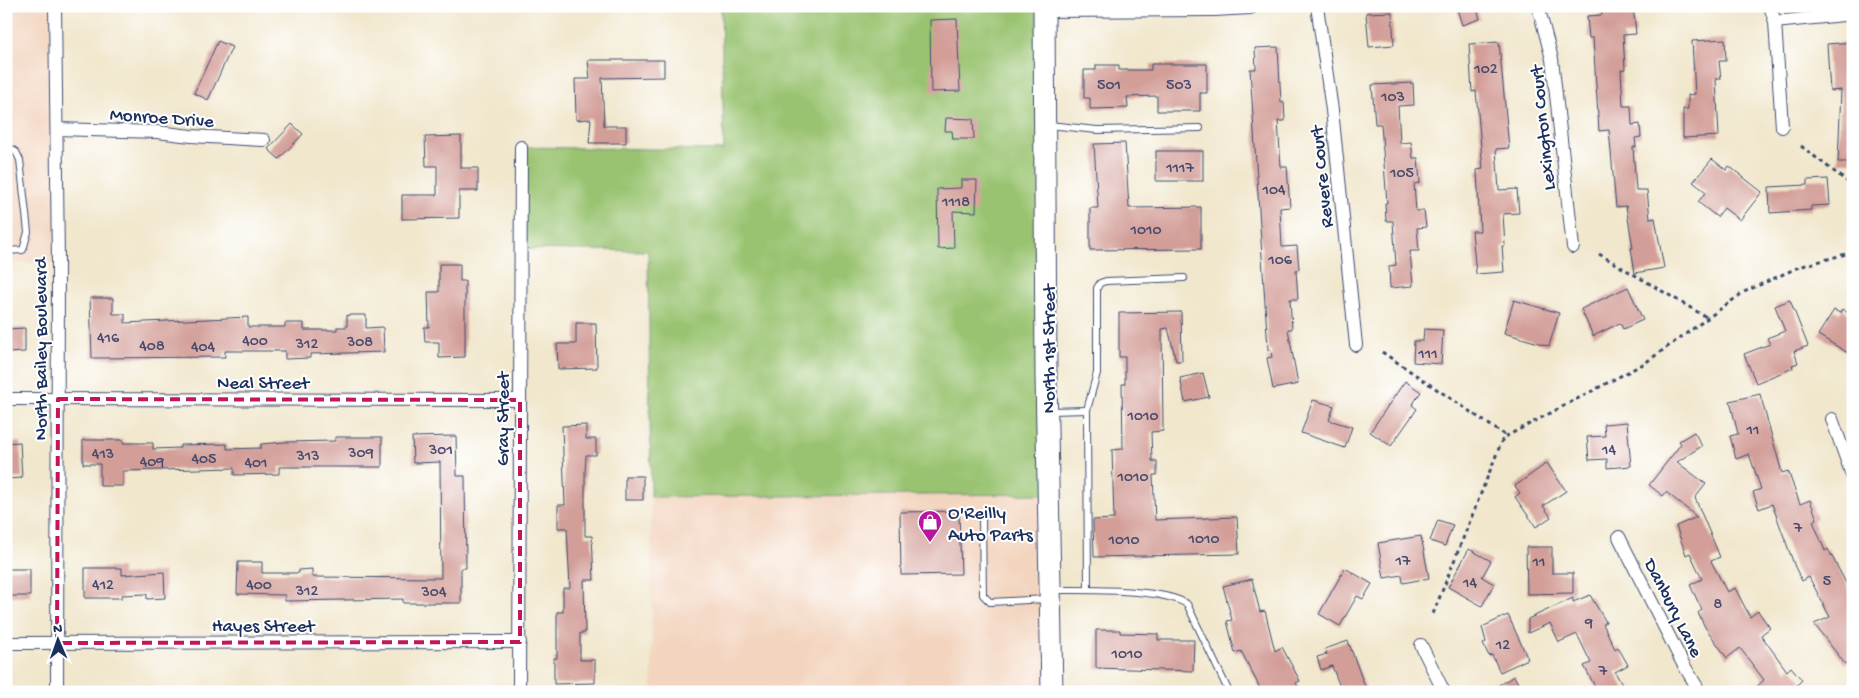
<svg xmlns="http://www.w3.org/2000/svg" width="1859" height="698" viewBox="0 0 1859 698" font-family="'Gochi Hand',sans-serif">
<rect width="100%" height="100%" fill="#fff"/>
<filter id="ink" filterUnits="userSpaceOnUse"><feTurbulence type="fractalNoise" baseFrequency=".02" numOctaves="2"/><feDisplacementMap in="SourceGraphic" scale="10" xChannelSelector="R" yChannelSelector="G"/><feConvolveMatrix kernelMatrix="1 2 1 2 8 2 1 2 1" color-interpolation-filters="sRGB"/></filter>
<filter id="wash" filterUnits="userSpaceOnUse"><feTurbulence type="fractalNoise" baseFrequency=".0096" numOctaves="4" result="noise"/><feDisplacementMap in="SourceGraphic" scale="20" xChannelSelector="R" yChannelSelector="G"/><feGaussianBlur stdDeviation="1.12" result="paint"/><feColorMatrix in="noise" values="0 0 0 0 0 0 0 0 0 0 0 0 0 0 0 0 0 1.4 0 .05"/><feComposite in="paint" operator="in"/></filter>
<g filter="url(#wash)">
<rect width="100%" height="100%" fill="#f1e7cd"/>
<g fill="#f3d4be">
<path d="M6 6H55L58 262 6 263Z"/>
<path d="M1049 494 1052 692H652L651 497Z"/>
</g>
<path fill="#99c36f" stroke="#5a7966" d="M721 6H1044L1049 494 651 497 648 251 521 249V147L724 150Z"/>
<g id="blocks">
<g fill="#d39e98">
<path d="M1456 6H1476L1480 19 1462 25Z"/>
<path d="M1601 6H1633L1636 34 1623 35 1625 69 1621 70 1623 106H1631L1632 125 1640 124 1641 137 1635 138 1636 147H1633L1636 190H1647L1650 219 1655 218 1664 268 1635 273 1631 248H1633L1626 206 1616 207 1609 130 1599 131 1593 38H1589L1587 16 1602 15Z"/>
<path d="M1392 12 1394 45 1369 47 1366 13Z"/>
<path d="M957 19 960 91 931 92 930 20Z"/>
<path d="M1725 39 1726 61H1719L1721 79H1716L1719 136 1683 138V109H1688V95L1695 94 1692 41Z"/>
<path d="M218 41 232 47 208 100 194 93Z"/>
<path d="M1499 42 1509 148 1496 149 1499 190 1517 189 1519 213 1503 214 1505 246H1502L1504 272 1476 274 1472 231H1480L1477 170 1483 169 1476 91 1472 92 1469 44Z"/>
<path d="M1853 42V162H1838L1841 90 1830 91 1827 44Z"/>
<path d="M1278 47 1281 103 1284 102 1285 121H1278L1281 167H1287L1290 207 1280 208 1282 247 1297 246 1299 269 1296 270 1298 299H1290L1292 329H1288L1298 384 1273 389 1267 358 1272 357 1271 350H1268L1250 69H1256L1255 48Z"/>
<path d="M588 60H664V77L602 78 604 126H626V143H589L591 119 576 120 575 79H590Z"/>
<path d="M1151 64H1207V93H1200V111H1157V96L1127 97 1128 108 1090 109V98H1084V70H1096V65H1119V70H1151Z"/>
<path d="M1413 83 1414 105 1398 106 1400 143 1411 142 1413 158H1418L1420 183 1414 184 1416 211H1424L1426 227 1417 228 1419 251H1410L1413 286 1390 288 1389 266 1396 265 1393 221H1386L1385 203H1387L1381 124H1375L1372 85Z"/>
<path d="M946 118 973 119 974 139H953L952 131H945Z"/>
<path d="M292 124 303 134 279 159 268 149Z"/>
<path d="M461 136V168H478V191H459V218L402 219V195H437V166H426L425 137Z"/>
<path d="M1125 143 1129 208 1201 207V249L1090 250V208H1098L1094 144Z"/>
<rect x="1156" y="151" width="47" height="30"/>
<path d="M1712 159 1726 170 1729 166 1762 192 1740 220 1724 208 1717 217 1698 202 1706 192 1693 182Z"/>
<path d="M1828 179 1830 205 1811 206V210L1770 213 1769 187 1807 185V180Z"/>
<path d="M961 180H977L976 212 953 211 954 248 938 249 937 189 961 188Z"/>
<path d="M439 264H460V281H465V357L439 358V342H425L424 327H429L428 292H439Z"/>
<path d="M1628 287 1643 320 1623 329 1620 323 1593 336 1581 309Z"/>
<path d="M90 298H113V314H125V323L248 317V327H285V323H304V330H337V327H347V315H366V328L383 327 384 352 310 354V358L285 359V351H225V357L92 358Z"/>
<path d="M1514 300 1559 313 1549 346 1504 333Z"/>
<path d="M1790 300 1808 346 1794 351 1798 363 1792 365 1793 368 1756 383 1744 354 1770 344 1767 338 1785 331 1775 306Z"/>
<path d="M1842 309 1853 316V356L1818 335 1834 310 1840 313Z"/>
<path d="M1181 312 1182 361H1176L1168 328 1162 329 1163 431 1151 432 1152 461H1157V475H1153L1155 520 1237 517 1239 554 1094 557 1093 520 1114 519 1112 450 1123 449 1122 384H1125V357H1119V313Z"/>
<path d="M576 323H596L597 368 558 369 557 344H576Z"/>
<path d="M25 328V352L6 353V329Z"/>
<path d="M1424 329 1443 330 1441 364 1413 362 1414 341H1423Z"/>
<path d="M1203 373 1209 397 1185 402 1180 378Z"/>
<path d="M1405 381 1421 392 1412 405 1417 409 1391 446 1370 432Z"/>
<path d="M1760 394 1782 473 1788 471 1800 504 1810 500 1817 519 1813 521 1825 551 1828 549 1853 596V658L1845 664 1814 624 1830 617 1809 577 1802 581 1795 567 1772 504 1759 509 1753 492 1761 489 1749 454 1736 459 1730 436 1738 434 1730 401Z"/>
<path d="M1313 400 1334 406 1329 420 1352 427 1345 448 1301 433Z"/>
<path d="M1627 422 1631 466 1607 468V459L1589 460 1587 437 1605 436 1604 424Z"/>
<path d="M586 425V439H596V455H586L585 472V536H592L594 580H584L585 633H580V660H595V683L554 684V658H557V612H563V588H570L567 528H558V505H565L562 426Z"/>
<path d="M1694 432 1702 446 1677 462 1706 484 1695 498 1720 557 1711 561 1727 592 1735 588 1750 617 1758 611 1770 628 1761 635 1787 671 1791 667 1802 680 1796 686 1802 692H1751L1764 680 1740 648 1727 658 1705 627 1698 613 1702 610 1690 585 1702 579 1690 553 1686 555 1676 526 1697 517 1666 492 1663 496 1649 485 1681 444 1679 441Z"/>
<path d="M456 436 457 476H465L466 568H461V603H403V599L285 601V595L237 594 238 562H262V573H299V570L312 569V577L441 578 440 462 413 463 412 437Z"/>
<path d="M335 437H382V467H279V474L234 475V468L123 471V486H100V464H83V440H123V443H153V449L180 448V445L227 444V449L261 448V444L285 442 335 441Z"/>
<path d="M20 442 22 478 6 479V443Z"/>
<path d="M1547 463 1566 491 1543 506 1551 517 1536 527 1515 497 1520 493 1515 486Z"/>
<rect x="625" y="476" width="18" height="24"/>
<path d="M959 511 961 574 901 575 900 512Z"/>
<path d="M1438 520 1453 525 1445 546 1430 541Z"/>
<path d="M1421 536 1429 578 1403 583 1402 575 1384 578 1378 543Z"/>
<path d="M1526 547H1552V573H1573V593L1527 594Z"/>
<path d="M1469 549 1491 561 1482 577 1494 584 1482 606 1448 587Z"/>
<path d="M85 568H122V575L164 572 165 598 147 599V594L122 595V598H85Z"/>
<path d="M1345 568 1372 584 1363 599 1357 596 1340 626 1319 614Z"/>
<rect x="6" y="569" width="24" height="27"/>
<path d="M1252 579 1260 612 1265 611 1275 651 1282 647 1300 681 1296 683 1301 692H1262L1241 651 1235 653 1227 621 1232 620 1223 586Z"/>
<path d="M1590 595 1606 622 1603 624 1615 649 1618 647 1628 665 1615 672 1626 692H1598L1584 666 1591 663 1577 634 1559 642 1550 623 1528 633V619L1573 598V602Z"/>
<path d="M1508 615 1528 659 1500 672 1492 655 1489 656 1483 644 1486 642 1482 627Z"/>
<path d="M1096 630H1120V633L1158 634V640H1194L1193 671 1096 668Z"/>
<path d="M1348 641 1367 692H1342L1332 666 1321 670 1317 657 1327 654 1325 649Z"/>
<path d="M1514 676 1523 692H1487Z"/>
</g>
</g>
</g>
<g filter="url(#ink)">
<use href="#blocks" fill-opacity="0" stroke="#3b4b6f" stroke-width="1"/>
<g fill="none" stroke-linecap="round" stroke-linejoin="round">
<g stroke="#3b4b6f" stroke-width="8">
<g id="service">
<path d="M1049 125 1097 130 1200 128"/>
<path d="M6 146 16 152 20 160 28 232 23 250 6 251"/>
<path d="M1051 411 1087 410"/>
<path d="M982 516 983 595 990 602 1046 599"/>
<path d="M1053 590C1085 590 1162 588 1187 604L1229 692"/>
<path d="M1088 590 1087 410 1097 373V288L1100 283 1106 281 1184 278"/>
<path d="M960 692H1005"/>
</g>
</g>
<g stroke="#3b4b6f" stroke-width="14">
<g id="minor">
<path d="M55 6 58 262 57 692"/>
<path d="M1317 6 1332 110 1356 345"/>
<path d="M1538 6 1552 59 1573 247"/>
<path d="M1770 6 1775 22 1782 127"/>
<path d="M1775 22 1853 14"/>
<path d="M57 129 157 132 191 136 264 140"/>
<path d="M6 399 520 400"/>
<path d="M1832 419 1853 478"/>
<path d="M1619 537 1682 662 1700 692"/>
<path d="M6 643 520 642"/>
<path d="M1421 645 1444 692"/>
<path d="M519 692 521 147"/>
</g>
</g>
<g stroke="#3b4b6f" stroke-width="18">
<path id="tertiary" d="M1044 9 1214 8 1250 6"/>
</g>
<g stroke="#3b4b6f" stroke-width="23">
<path id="primary" d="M1044 6 1046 377 1052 692"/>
</g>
<g stroke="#3b4b6f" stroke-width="3" stroke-dasharray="4 4" stroke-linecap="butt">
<path d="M1801 146 1853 186"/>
<path d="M1599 254 1708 318"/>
<path d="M1382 352 1506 436"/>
<path d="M1852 397 1853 396"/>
<path d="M1433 614 1503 438 1645 363 1744 292 1799 267 1853 252"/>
</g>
<use href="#service" stroke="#fff" stroke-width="6"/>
<use href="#minor" stroke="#fff" stroke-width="12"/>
<use href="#tertiary" stroke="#fff" stroke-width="16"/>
<use href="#primary" stroke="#fff" stroke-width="21"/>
</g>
</g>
<path fill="none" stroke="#c2185b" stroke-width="4" stroke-dasharray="10 6" stroke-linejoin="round" d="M58 399 520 400V642L57 643Z"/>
<defs>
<g id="shop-pin" transform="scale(1.25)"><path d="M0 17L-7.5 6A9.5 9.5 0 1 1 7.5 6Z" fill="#b5179e" stroke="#fff"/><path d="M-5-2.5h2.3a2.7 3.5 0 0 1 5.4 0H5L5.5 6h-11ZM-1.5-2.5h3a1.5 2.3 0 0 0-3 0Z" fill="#fff"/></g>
</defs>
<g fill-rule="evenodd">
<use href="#shop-pin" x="930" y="522"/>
</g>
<g text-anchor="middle" stroke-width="4" stroke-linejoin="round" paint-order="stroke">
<g font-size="16" fill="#494b6c">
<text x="1486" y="73">102</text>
<text x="1109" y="89">501</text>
<text x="1179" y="89">503</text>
<text x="1393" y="101">103</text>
<text x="1180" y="172">1117</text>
<text x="1402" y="177">105</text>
<text x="1274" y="194">104</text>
<text x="956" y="206">1118</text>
<text x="1146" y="234">1010</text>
<text x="1280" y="264">106</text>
<text x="108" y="342">416</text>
<text x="255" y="345">400</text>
<text x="360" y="346">308</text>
<text x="307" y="348">312</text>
<text x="152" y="350">408</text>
<text x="203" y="351">404</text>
<text x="1428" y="358">111</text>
<text x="1143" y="420">1010</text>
<text x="1753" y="434">11</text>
<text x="441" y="454">301</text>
<text x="1609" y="454">14</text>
<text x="361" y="457">309</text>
<text x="103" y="458">413</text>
<text x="308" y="460">313</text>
<text x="204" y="463">405</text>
<text x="152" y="466">409</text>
<text x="256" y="467">401</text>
<text x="1133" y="481">1010</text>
<text x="1798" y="532">7</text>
<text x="1204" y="543">1010</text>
<text x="1124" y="544">1010</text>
<text x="1403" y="565">17</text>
<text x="1539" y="566">11</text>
<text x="1827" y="585">5</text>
<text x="1470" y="587">14</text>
<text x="103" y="589">412</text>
<text x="259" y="589">400</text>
<text x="307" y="595">312</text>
<text x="434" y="596">304</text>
<text x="1718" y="608">8</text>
<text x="1589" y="627">9</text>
<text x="1503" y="649">12</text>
<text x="1127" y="658">1010</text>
<text x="1603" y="675">7</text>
</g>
<g font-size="19" fill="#1b2f5e" stroke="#fff">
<text transform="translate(162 116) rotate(4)" y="7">Monroe Drive</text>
<text transform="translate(1541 128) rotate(-96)" y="7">Lexington Court</text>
<text transform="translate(1320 177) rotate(-96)" y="7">Revere Court</text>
<text transform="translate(39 349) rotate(-90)" y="7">North Bailey Boulevard</text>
<text transform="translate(1047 349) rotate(-90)" y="7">North 1st Street</text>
<text x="263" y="388">Neal Street</text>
<text transform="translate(501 419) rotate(-90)" y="7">Gray Street</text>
<text transform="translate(1675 607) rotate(63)" y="7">Danbury Lane</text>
<text x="263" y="631">Hayes Street</text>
</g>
<g font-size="19" fill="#1b2f5e" stroke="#fff" text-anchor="start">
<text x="948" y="518">O'Reilly<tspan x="948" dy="22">Auto Parts</tspan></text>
</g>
</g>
<rect width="1859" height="698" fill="none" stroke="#fff" stroke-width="25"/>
<g transform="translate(58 640) rotate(358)" stroke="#ffffff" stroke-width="4" paint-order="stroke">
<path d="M0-4L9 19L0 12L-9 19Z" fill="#1b2f5e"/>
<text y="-8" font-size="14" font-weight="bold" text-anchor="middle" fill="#1b2f5e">N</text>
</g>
</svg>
